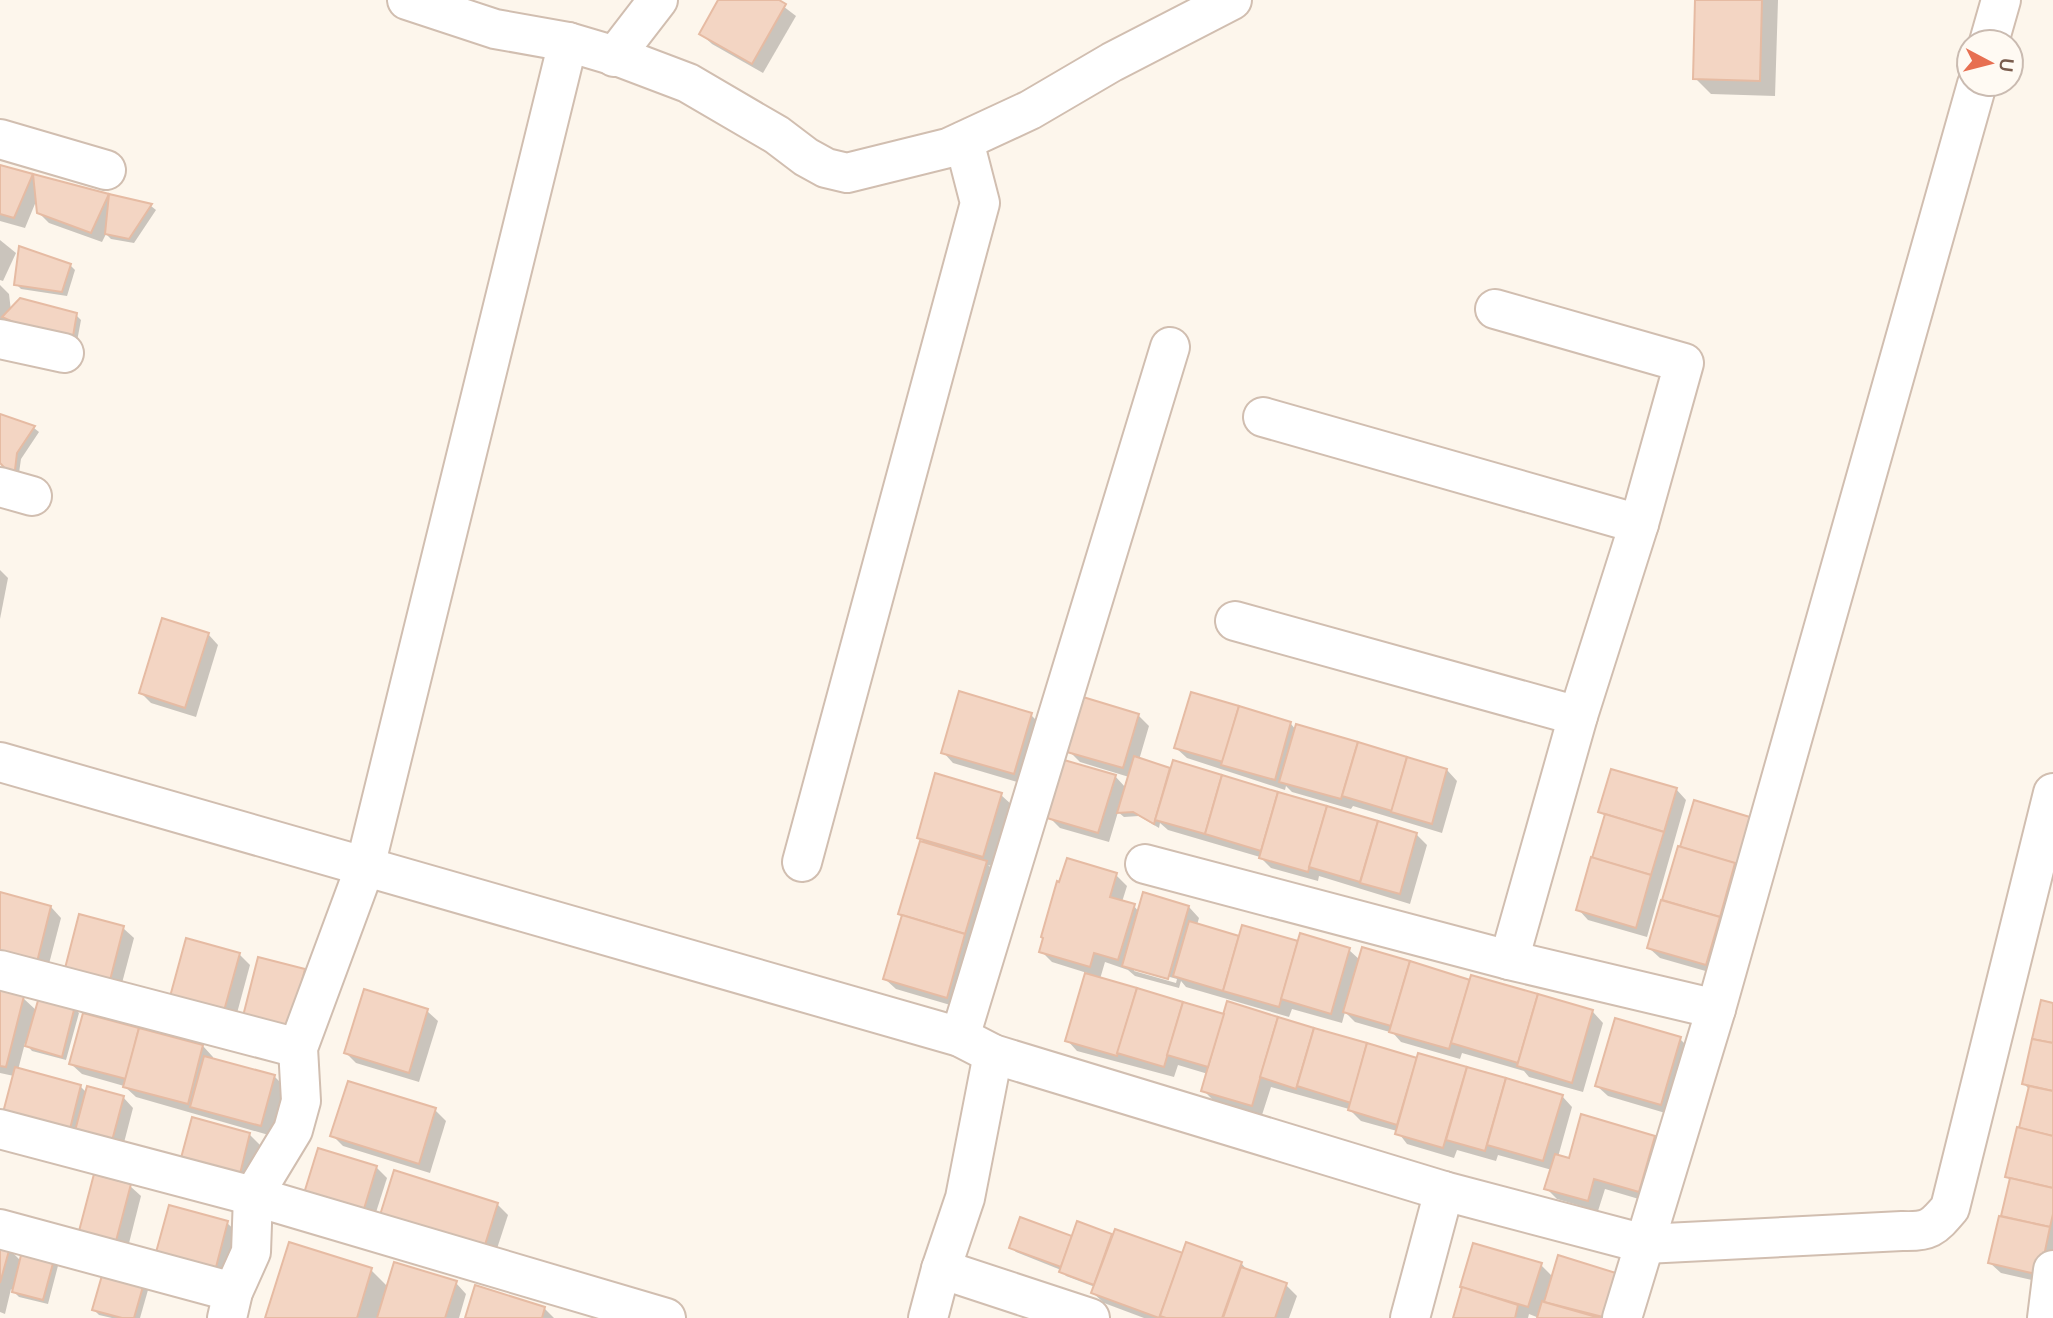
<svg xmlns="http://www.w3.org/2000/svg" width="2053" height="1318" viewBox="0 0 2053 1318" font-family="Mulish,sans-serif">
<rect width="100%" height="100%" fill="#fdf6ec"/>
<g fill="#0003" fill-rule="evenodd">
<path d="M720 0H775L796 16 763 73 712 44 701 34Z"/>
<path d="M1697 0H1778L1775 96 1711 94 1695 78Z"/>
<path d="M0 166 109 195 111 198V196L151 206 156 210 134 243 111 239 106 234 102 242 49 223 38 212 37 199 25 228 0 221Z"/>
<path d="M0 240 16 253 3 281 0 280Z"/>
<path d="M70 265 75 270 67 296 21 289 16 284Z"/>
<path d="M0 285 9 294 11 311 76 315 81 320 75 352 0 324Z"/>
<path d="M0 415 34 428 39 432 21 459 18 480 0 461Z"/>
<path d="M0 570 8 578 0 619Z"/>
<path d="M208 634 218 645 196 717 151 703 141 693Z"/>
<path d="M1031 715 1041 725 1024 784 953 763 943 752Z"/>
<path d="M1138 715 1149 726 1139 760 1171 771 1174 763 1417 835 1427 845 1410 904 1319 876 1318 881 1271 868 1260 857 1168 830 1160 823 1159 828 1139 816 1124 817 1118 812 1109 842 1060 828 1049 817 1115 776 1126 788 1129 777 1080 762 1069 751Z"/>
<path d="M1291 724 1296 730 1297 726 1447 770 1457 781 1442 833 1353 806 1351 809 1292 792 1286 786 1285 790 1187 758 1176 748Z"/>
<path d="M1676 789 1686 800 1647 937 1588 920 1578 909 1606 817 1600 811Z"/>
<path d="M1001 795 1012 805 994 867 988 865 997 873 957 1007 896 989 885 979 904 917 900 914 927 845 919 837Z"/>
<path d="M1695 802 1752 819 1716 974 1660 958 1649 948Z"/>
<path d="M1116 875 1127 886 1122 902 1134 906 1139 912 1189 907 1199 918 1197 925 1241 938 1349 950 1360 960 1471 982 1473 977 1593 1012 1603 1023 1583 1092 1529 1077 1524 1071 1462 1053 1460 1059 1401 1042 1393 1033 1355 1022 1345 1012 1342 1023 1292 1009 1289 1017 1186 987 1181 981 1179 988 1135 976 1128 970 1105 962 1100 979 1225 1016 1228 1004 1418 1060 1420 1055 1562 1096 1572 1107 1558 1157 1570 1160 1654 1137 1665 1148 1649 1202 1605 1189 1598 1211 1557 1199 1546 1188 1552 1170 1498 1155 1496 1161 1457 1150 1454 1158 1407 1144 1397 1131 1361 1121 1349 1109 1271 1087 1262 1115 1214 1101 1203 1090 1208 1074 1178 1065 1174 1077 1077 1051 1067 1040 1087 973 1052 962 1041 951ZM1134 967 1177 979 1176 983 1134 971Z"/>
<path d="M0 894 51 907 61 918 44 983Z"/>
<path d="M123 928 134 938 118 998 75 986Z"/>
<path d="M239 954 250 965 233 1028 181 1015Z"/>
<path d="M0 992 23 998 37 1011 74 1008 79 1013 66 1060 32 1051 25 1043 18 1070 80 1086 87 1093 123 1097 133 1108 119 1162 84 1152 14 1076 0 1073Z"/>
<path d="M2053 1005V1271L2050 1284 2001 1273 1990 1263 2007 1220 2003 1216 2011 1180 2007 1177 2030 1090 2024 1084Z"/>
<path d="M427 1011 438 1021 419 1082 356 1063 346 1053Z"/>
<path d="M1680 1039 1691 1050 1672 1115 1608 1096 1597 1086Z"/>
<path d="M203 1046 213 1057V1060L274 1076 285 1087 272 1136 136 1097 124 1086 82 1074 71 1064Z"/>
<path d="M435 1110 446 1121 430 1173 343 1146 332 1135Z"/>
<path d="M249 1134 260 1145 250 1184 183 1157Z"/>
<path d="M319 1150 376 1167 387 1178 370 1231Z"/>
<path d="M395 1172 497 1204 508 1215 490 1270Z"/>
<path d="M130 1186 141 1196 127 1251 92 1242Z"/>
<path d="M227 1223 238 1233 225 1281 157 1256Z"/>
<path d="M1078 1223 1113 1237 1184 1255 1241 1263 1249 1272 1286 1285 1297 1296 1289 1318H1144L1104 1303 1093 1293 1095 1287 1066 1276 1061 1270 1016 1252 1011 1247 1073 1238Z"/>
<path d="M1474 1245 1541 1265 1553 1277 1620 1318H1539L1529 1314 1528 1318H1453Z"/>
<path d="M0 1246 9 1249 22 1262H59L48 1304 19 1297 11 1289 5 1314 0 1312Z"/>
<path d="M371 1270 388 1287 456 1283 466 1294 459 1318H267Z"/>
<path d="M143 1285 148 1290 140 1318H112L99 1315 94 1310Z"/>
<path d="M545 1309 554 1318H467Z"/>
</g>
<g fill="#f3d5c3" stroke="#e6bba3" stroke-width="2">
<path d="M718 0H779L786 4 752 64 699 34Z"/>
<path d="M1695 0H1762L1760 81 1693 79Z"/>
<path d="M0 165 33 174 14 218 0 214Z"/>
<path d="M33 174 109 194 91 233 37 213Z"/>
<path d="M109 194 152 204 129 239 105 234Z"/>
<path d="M19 246 71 264 62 292 14 285Z"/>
<path d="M20 298 77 313 71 348 2 317Z"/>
<path d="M0 414 35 426 17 453 14 478 0 463Z"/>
<path d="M162 618 209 633 185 708 139 693Z"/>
<path d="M959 691 1032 713 1014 774 941 753Z"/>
<path d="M1191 692 1239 706 1223 762 1174 748Z"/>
<path d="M1083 697 1139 714 1123 768 1067 752Z"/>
<path d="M1239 706 1291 722 1275 780 1221 765Z"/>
<path d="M1296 724 1358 742 1341 799 1279 782Z"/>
<path d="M1358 742 1407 757 1392 811 1342 796Z"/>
<path d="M1134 756 1170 768 1154 824 1133 812 1117 813Z"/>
<path d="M1407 757 1447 769 1432 824 1391 812Z"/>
<path d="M1064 760 1116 775 1098 833 1047 818Z"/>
<path d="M1173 760 1222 775 1205 834 1155 820Z"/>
<path d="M1611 769 1677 788 1664 832 1598 812Z"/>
<path d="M935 773 1002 793 983 857 917 838Z"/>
<path d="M1222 775 1278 792 1261 851 1205 834Z"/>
<path d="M1278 792 1327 806 1308 872 1259 858Z"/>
<path d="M1694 800 1753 818 1740 865 1680 847Z"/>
<path d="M1327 806 1378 821 1360 882 1309 867Z"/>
<path d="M1605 814 1664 832 1651 875 1592 858Z"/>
<path d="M1378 821 1417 833 1400 894 1360 883Z"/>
<path d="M920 841 987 861 965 934 898 914Z"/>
<path d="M1678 846 1735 863 1720 917 1662 900Z"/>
<path d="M1591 857 1651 875 1636 928 1576 910Z"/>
<path d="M1067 858 1117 873 1110 897 1135 904 1118 960 1094 953 1090 967 1039 952 1043 938 1041 937 1057 881 1059 882Z"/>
<path d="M0 892 51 906 34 974 0 965Z"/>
<path d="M1143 892 1189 906 1168 979 1122 966Z"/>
<path d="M1661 900 1720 917 1706 965 1647 948Z"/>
<path d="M79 914 124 926 108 988 63 976Z"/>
<path d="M902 915 965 934 947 998 883 979Z"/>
<path d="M1189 921 1239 936 1223 991 1173 976Z"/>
<path d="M1242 925 1298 941 1279 1007 1223 991Z"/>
<path d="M1300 933 1350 948 1331 1014 1281 999Z"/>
<path d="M186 938 240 953 222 1018 168 1004Z"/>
<path d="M1362 947 1410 961 1391 1026 1343 1012Z"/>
<path d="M258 957 305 969 288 1036 241 1024Z"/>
<path d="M1410 961 1470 980 1449 1049 1389 1032Z"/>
<path d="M1085 973 1137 988 1117 1056 1065 1041Z"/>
<path d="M1471 975 1538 994 1518 1063 1451 1043Z"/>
<path d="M1137 988 1183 1002 1164 1067 1117 1053Z"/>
<path d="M364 989 428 1009 409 1073 344 1053Z"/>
<path d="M0 990 24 996 6 1067 0 1066Z"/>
<path d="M1538 994 1593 1010 1572 1083 1517 1066Z"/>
<path d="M39 997 75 1006 62 1057 25 1046Z"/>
<path d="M2041 1000 2053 1003V1043L2032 1039Z"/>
<path d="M1227 1001 1278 1017 1252 1106 1201 1091Z"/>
<path d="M1183 1002 1224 1014 1208 1067 1167 1055Z"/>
<path d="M83 1013 139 1028 126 1079 69 1064Z"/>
<path d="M1278 1017 1314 1028 1296 1089 1260 1077Z"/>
<path d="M1615 1018 1681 1037 1661 1105 1595 1086Z"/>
<path d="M139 1028 203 1045 188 1104 123 1087Z"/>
<path d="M1314 1028 1367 1043 1351 1103 1297 1086Z"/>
<path d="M2032 1039 2053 1043V1091L2022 1084Z"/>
<path d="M1367 1043 1417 1058 1397 1125 1348 1110Z"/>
<path d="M1418 1053 1467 1067 1443 1148 1395 1134Z"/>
<path d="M204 1056 275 1075 261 1126 190 1107Z"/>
<path d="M15 1067 81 1085 66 1145 0 1124Z"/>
<path d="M1467 1067 1506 1078 1485 1151 1446 1140Z"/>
<path d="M1506 1078 1563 1095 1543 1161 1487 1145Z"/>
<path d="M348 1081 436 1108 419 1164 330 1136Z"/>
<path d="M87 1086 124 1096 109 1152 72 1142Z"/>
<path d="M2029 1086 2053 1091V1136L2019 1128Z"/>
<path d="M1581 1114 1655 1136 1639 1192 1594 1179 1588 1201 1544 1189 1555 1154 1569 1158Z"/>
<path d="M192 1117 250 1133 240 1174 181 1158Z"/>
<path d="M2017 1127 2053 1136V1188L2005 1177Z"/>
<path d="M318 1148 377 1166 360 1222 301 1203Z"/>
<path d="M394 1170 498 1203 480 1261 376 1228Z"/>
<path d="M94 1174 131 1184 116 1241 79 1231Z"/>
<path d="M2010 1178 2053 1188V1214L2050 1227 2001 1216Z"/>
<path d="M169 1205 228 1221 215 1271 155 1256Z"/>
<path d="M1999 1216 2050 1227 2040 1275 1988 1263Z"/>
<path d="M1020 1217 1072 1236 1061 1267 1009 1248Z"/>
<path d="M1077 1221 1112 1234 1094 1285 1059 1272Z"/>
<path d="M1115 1229 1183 1253 1159 1318 1091 1293Z"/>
<path d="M289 1242 372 1268 357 1318H265Z"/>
<path d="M1186 1242 1242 1262 1222 1318H1166L1160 1316Z"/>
<path d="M1473 1243 1542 1263 1528 1307 1460 1287Z"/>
<path d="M0 1245 10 1247 0 1283Z"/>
<path d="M23 1247 55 1256 43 1300 12 1292Z"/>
<path d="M1558 1255 1619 1274 1607 1318 1544 1302Z"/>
<path d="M394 1262 457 1281 445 1318H377Z"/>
<path d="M1241 1267 1287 1283 1275 1318H1223Z"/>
<path d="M103 1272 144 1283 134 1318H122L92 1310Z"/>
<path d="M475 1285 545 1307 542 1318H465Z"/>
<path d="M1462 1287 1518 1305 1515 1318H1453Z"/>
<path d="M1542 1301 1544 1302 1600 1318H1537Z"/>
</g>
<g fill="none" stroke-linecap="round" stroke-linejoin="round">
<g stroke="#d1beb0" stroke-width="42">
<g id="minor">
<path d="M407 0 495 29 568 42 622 58 688 83 777 135 806 157 826 168 847 173 948 148 1030 110 1112 62 1232 0"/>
<path d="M1989 42 2001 0"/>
<path d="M614 57 658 0"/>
<path d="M0 139 106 170"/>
<path d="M1495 309 1684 363 1639 524 1578 716 1509 960"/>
<path d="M0 339 64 353"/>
<path d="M1263 417 1639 524"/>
<path d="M0 487 32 496"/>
<path d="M1235 621 1578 716"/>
<path d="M0 762 960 1037 993 1054 1444 1191 1645 1244 1902 1231C1929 1232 1933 1228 1950 1208L2053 793"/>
<path d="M802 862 980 203 964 141"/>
<path d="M1145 864 1509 960 1716 1009"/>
<path d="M0 970 298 1048"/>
<path d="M960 1037 1170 347"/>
<path d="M0 1129 253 1196 666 1318"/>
<path d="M0 1229 233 1292"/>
<path d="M941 1269 1090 1318"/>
<path d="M227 1318 233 1292 251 1252 253 1196 293 1130 301 1101 298 1048 365 867 568 42"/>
<path d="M928 1318 941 1269 965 1198 993 1054"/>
<path d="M1410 1318 1444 1191"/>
<path d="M1622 1318 1716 1009 1977 84"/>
<path d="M2047 1318 2053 1270"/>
</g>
</g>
<use href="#minor" stroke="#fff" stroke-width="38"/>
</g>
<g transform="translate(1990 63) rotate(97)"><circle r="33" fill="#fffaf3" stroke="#cabbb1" stroke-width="2"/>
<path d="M0-5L12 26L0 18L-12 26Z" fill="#e76f51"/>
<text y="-10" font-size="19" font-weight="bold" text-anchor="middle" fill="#7a5c4d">U</text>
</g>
</svg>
